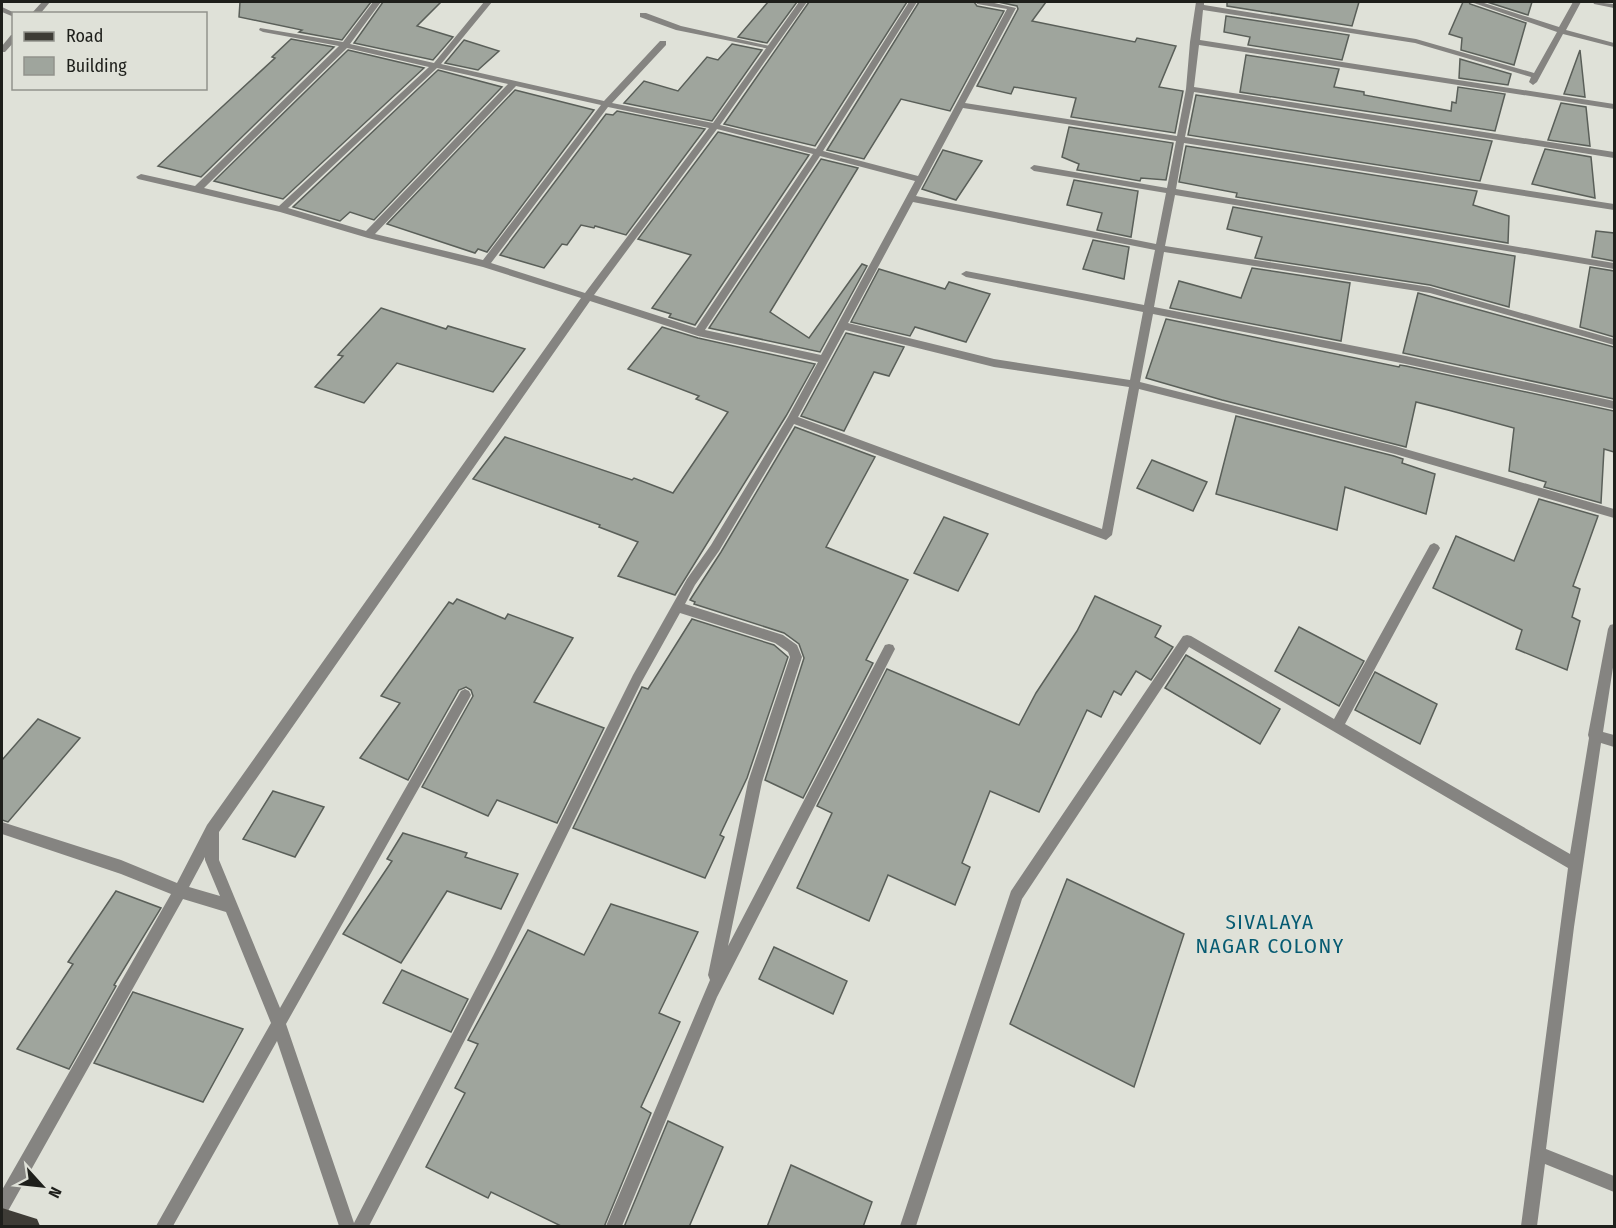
<svg xmlns="http://www.w3.org/2000/svg" width="1616" height="1228" viewBox="0 0 1616 1228" font-family="'Fira Sans Condensed',sans-serif">
<rect width="100%" height="100%" fill="#dfe1d8"/>
<g fill="#9fa59d" stroke="#5a5f59" stroke-width="1.5">
<path d="M240 2H371L342 40 299 32 302 30 239 17Z"/>
<path d="M383 2H441L417 26 453 37 433 60 354 43Z"/>
<path d="M768 2H797L767 43 738 37Z"/>
<path d="M809 2H907L815 146 724 124Z"/>
<path d="M919 2H974L977 6 1004 11 950 111 901 99 864 159 827 150Z"/>
<path d="M998 2H1046L1032 21 1135 42 1137 38 1176 46 1159 87 1183 91 1175 133 1071 117 1076 98 1014 87 1011 94 977 86 1018 9 1017 6Z"/>
<path d="M1227 2H1359L1352 26 1227 6Z"/>
<path d="M1463 2H1469L1470 4 1526 23 1514 65 1461 50 1462 38 1449 34Z"/>
<path d="M1487 2H1532L1528 15Z"/>
<path d="M1226 16 1349 35 1342 60 1248 45 1250 37 1224 32Z"/>
<path d="M291 39 334 47 201 177 158 166 275 58 272 57Z"/>
<path d="M464 40 499 51 478 70 445 63Z"/>
<path d="M732 44 762 50 712 121 624 103 644 81 678 91 707 57 718 60Z"/>
<path d="M348 50 424 68 283 199 214 181Z"/>
<path d="M1580 50 1585 97 1564 94Z"/>
<path d="M1246 55 1339 69 1334 87 1364 92V95L1451 111 1452 102 1456 103 1458 87 1505 94 1495 131 1240 92Z"/>
<path d="M1460 59 1511 74 1508 85 1459 78Z"/>
<path d="M438 70 502 87 374 220 350 212 340 221 293 207Z"/>
<path d="M515 90 594 110 487 252 478 249 475 253 387 224Z"/>
<path d="M1196 95 1492 141 1480 181 1188 135Z"/>
<path d="M1561 103 1586 107 1590 146 1548 140Z"/>
<path d="M617 111 705 129 626 235 595 226 594 228 581 225 567 245 562 244 544 268 500 255 606 114 613 115Z"/>
<path d="M1069 127 1173 143 1166 180 1141 178 1140 181 1077 170 1079 164 1062 157Z"/>
<path d="M718 132 809 155 695 325 669 317 671 314 652 308 691 255 638 239Z"/>
<path d="M1186 146 1477 191 1473 205 1509 216 1508 243 1236 197 1237 193 1179 182Z"/>
<path d="M1545 149 1591 157 1595 198 1532 184Z"/>
<path d="M943 150 982 161 956 200 922 189Z"/>
<path d="M821 159 858 168 770 312 809 338 862 264 867 266 820 352 709 328Z"/>
<path d="M1074 180 1138 191 1131 237 1097 230 1102 213 1067 205Z"/>
<path d="M1233 207 1515 256 1509 307 1430 285 1255 258 1262 237 1227 229Z"/>
<path d="M1596 231 1614 233V261L1592 257Z"/>
<path d="M1093 240 1129 247 1124 279 1083 269Z"/>
<path d="M1590 267 1614 271V337L1580 327Z"/>
<path d="M1252 268 1350 283 1341 341 1170 308 1179 281 1241 298Z"/>
<path d="M879 269 945 289 949 282 990 294 966 342 915 327 910 336 851 322Z"/>
<path d="M1418 293 1614 347V399L1403 353Z"/>
<path d="M381 308 446 329 448 326 525 349 493 392 397 363 364 403 315 387 343 356 338 355Z"/>
<path d="M1166 319 1399 367 1400 365 1406 366 1614 411V452L1604 449 1601 503 1544 487 1546 482 1509 471 1514 428 1448 410 1416 402 1406 447 1222 400 1146 378Z"/>
<path d="M662 327 698 338 815 364 786 416 675 595 618 576 638 542 599 527 600 525 473 479 505 437 632 480 634 478 673 493 728 412 696 399 699 396 628 369Z"/>
<path d="M846 333 904 347 889 376 874 372 844 431 801 416Z"/>
<path d="M1236 416 1394 456 1403 459 1402 463 1435 474 1426 514 1345 487 1337 530 1216 494Z"/>
<path d="M795 427 875 457 826 547 908 580 866 660 873 663 803 798 765 780 804 658 799 644 784 633 694 604 695 602 690 600 721 552Z"/>
<path d="M1152 460 1207 482 1193 511 1137 488Z"/>
<path d="M1539 499 1598 516 1573 586 1580 589 1572 617 1580 621 1567 670 1516 649 1522 630 1433 588 1456 536 1514 561Z"/>
<path d="M944 517 988 534 958 591 914 573Z"/>
<path d="M1095 596 1161 626 1155 637 1173 647 1151 680 1136 671 1121 695 1114 691 1101 717 1087 710 1039 812 990 791 962 863 970 867 955 905 888 875 869 921 797 888 832 813 817 806 887 669 1019 725 1036 693 1077 631Z"/>
<path d="M457 599 505 619 508 614 573 638 534 702 604 728 557 823 497 800 488 816 422 787 473 696 471 690 466 687 459 690 408 780 360 758 400 703 381 696 449 602 453 604Z"/>
<path d="M692 619 774 645 788 657 747 778 720 835 724 837 705 878 573 828 642 687 648 689Z"/>
<path d="M1299 627 1364 661 1339 706 1275 671Z"/>
<path d="M1186 655 1280 709 1260 744 1165 688Z"/>
<path d="M1375 672 1437 704 1420 744 1355 710Z"/>
<path d="M38 719 80 738 8 822 2 820V760Z"/>
<path d="M273 791 324 807 295 857 243 839Z"/>
<path d="M403 833 467 853 465 857 518 874 501 909 447 891 401 963 343 934 392 861 387 859Z"/>
<path d="M1067 879 1184 934 1134 1087 1010 1024Z"/>
<path d="M116 891 161 908 114 985 116 986 69 1069 17 1049 73 964 68 962Z"/>
<path d="M611 904 698 932 659 1013 680 1022 641 1107 651 1113 604 1227H563L491 1192 488 1198 426 1167 465 1093 455 1088 478 1044 468 1040 528 930 584 955Z"/>
<path d="M774 947 847 981 833 1014 759 979Z"/>
<path d="M402 970 468 999 451 1032 383 1003Z"/>
<path d="M133 992 243 1029 203 1102 94 1063Z"/>
<path d="M668 1121 723 1147 689 1227H624Z"/>
<path d="M791 1165 872 1202 863 1227H767Z"/>
</g>
<g fill="none" stroke-linecap="round" stroke-linejoin="round">
<path fill="#858481" fill-rule="evenodd" d="M640 13H646L681 26 774 47 770 49 676 30 640 17Z"/>
<g fill="#858481" fill-rule="evenodd">
<path d="M42 2H50L40 14H31Z"/>
<path d="M373 2H381L350 44 434 63 484 2H492L441 64 604 101 660 41H666V45L612 103 713 123 799 2H807L720 125 816 149 909 2H917L823 151 918 176 1007 9 977 4 976 2H990L1016 8 965 103 1177 136 1186 89 1190 42 1196 2H1204V5L1416 39 1534 73 1557 32 1471 2H1481L1559 27 1573 2H1581L1566 30 1614 43V47L1563 34 1537 82 1533 85 1529 82 1531 77 1415 43 1203 10 1200 40 1614 104V109L1199 45 1194 87 1614 152V158L1194 92 1185 137 1614 204V210L1184 143 1176 189 1614 263V269L1175 195 1165 246 1430 287 1614 339V345L1430 293 1164 252 1154 307 1406 356 1614 401V409L1406 364 1153 314 1140 382 1395 446 1614 509V518L1395 454 1139 389 1112 535 1106 540 794 424 719 551 695 585 685 604 783 635 797 645 802 657 762 782 728 946 885 645 889 644 893 645 895 649 717 997 622 1226H606L710 980 708 975 748 782 790 657 788 652 775 643 680 613 641 683 503 966 369 1226H339L277 1041 173 1226H156L271 1023 226 912 183 899 8 1211 2 1213V1190L171 894 121 874 2 834V822L121 860 177 883 207 825 581 298 483 267 368 238 280 212 138 179 136 177 141 174 195 186 339 46 263 32 259 30 260 28 343 42ZM347 48 429 67 279 206 204 188ZM437 68 508 84 366 231 288 208ZM516 86 601 105 483 260 375 234ZM608 107 709 128 585 293 491 263ZM963 108 1176 141 1167 188 1034 165 1030 168 1034 171 1166 193 1156 244 916 196ZM717 129 813 154 696 328 594 295ZM820 156 915 181 821 355 705 330ZM913 202 1155 250 1144 305 966 271 961 274 966 277 1143 312 1130 380 994 359 848 323ZM590 301 698 336 818 362 788 417 711 545 687 579 633 675 493 956 354 1223 286 1024 469 699 471 695 469 691 465 689 461 691 280 1008 219 860V832ZM845 330 994 367 1129 387 1102 529 798 417ZM205 857V860L220 896 189 887Z"/>
<path d="M1593 2 1614 4V8L1594 4Z"/>
<path d="M2 7 17 14H14V17L2 12Z"/>
<path d="M11 35H14V42L5 52H2V46Z"/>
<path d="M1434 543 1438 545 1440 548 1345 724 1570 854 1589 738 1588 735 1608 629 1610 625 1614 624V661L1603 732 1614 735V747L1601 743 1574 927 1546 1149 1614 1176V1192L1545 1164 1537 1226H1521L1568 868 1189 647 1022 899 916 1226H900L1011 891 1183 636 1187 635 1191 636 1334 719 1430 545Z"/>
</g>
<path fill="#3e3c36" fill-rule="evenodd" d="M2 1208 37 1219 40 1226H2Z"/>
</g>
<g text-anchor="middle" stroke-width="4.5" stroke-linejoin="round" paint-order="stroke">
<g font-size="21" letter-spacing="1.5" fill="#065b72" stroke="#dfe1d8">
<text x="1270" y="929">SIVALAYA<tspan x="1270" dy="24">NAGAR COLONY</tspan></text>
</g>
</g>
<rect width="1616" height="1228" fill="none" stroke="#1e1f1b" stroke-width="6"/>
<rect x="12" y="12" width="195" height="78" fill="#dfe1d8" stroke="#92938c" stroke-width="1.5"/>
<rect x="24" y="32" width="30" height="9" fill="#3e3c36" stroke="#92938c" stroke-width="1.5"/>
<text x="66" y="42" font-size="18" fill="#1e1f1b">Road</text>
<rect x="24" y="57" width="30" height="18" fill="#9fa59d" stroke="#92938c" stroke-width="1.5"/>
<text x="66" y="72" font-size="18" fill="#1e1f1b">Building</text>
<g transform="translate(42 1186) rotate(117)" stroke="#dfe1d8" stroke-width="4.5" paint-order="stroke">
<path d="M0-4.5L10 22L0 15L-10 22Z" fill="#1e1f1b"/>
<text y="-9" font-size="16" font-weight="bold" text-anchor="middle" fill="#1e1f1b">N</text>
</g>
</svg>
